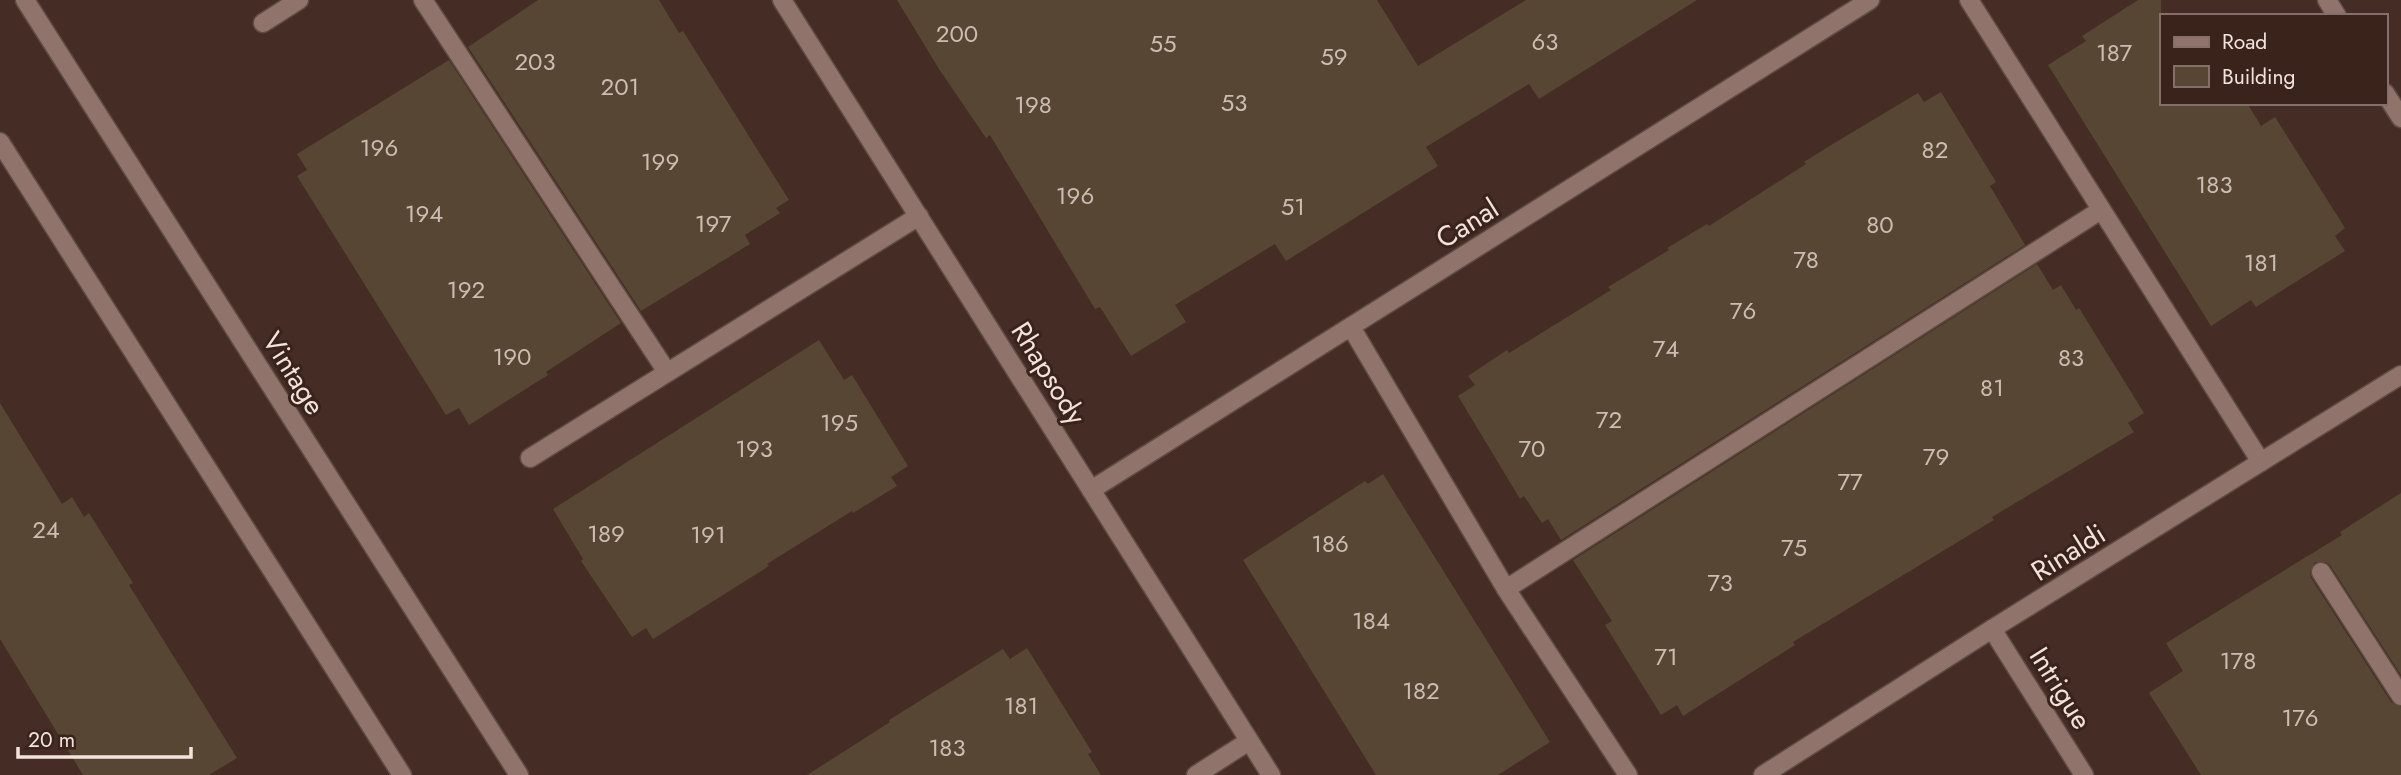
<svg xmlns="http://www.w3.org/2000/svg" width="2401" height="775" viewBox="0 0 2401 775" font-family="Jost,sans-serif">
<rect width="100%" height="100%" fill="#452d25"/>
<g fill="#574633">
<path d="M538 0H659L679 33 683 31 789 200 776 208 780 213 745 235 750 244 641 311 468 47Z"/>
<path d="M897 0H1377L1418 66 1526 0H1697L1539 99 1529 84 1426 147 1438 166 1286 261 1275 244 1175 305 1186 322 1131 356 1100 307 1095 309 990 135 986 138 939 69Z"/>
<path d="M2138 0H2161V103H2247L2261 126 2275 117 2345 228 2335 236 2345 251 2256 307 2251 300 2211 326 2048 65 2086 41 2082 36Z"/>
<path d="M449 60 621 323 546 372 548 375 469 425 459 408 446 415 297 176 307 170 297 154Z"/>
<path d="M1941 92 1996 182 1990 186 2025 245 1561 540 1548 519 1542 523 1524 496 1520 499 1458 396 1475 385 1468 376 1507 350 1509 353 1611 290 1608 287 1669 250 1667 248 1707 224 1709 226 1806 164 1804 162 1836 142 1918 93 1924 102Z"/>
<path d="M2037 264 2053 290 2061 285 2076 310 2079 308 2144 413 2128 423 2134 432 1992 517 1994 520 1793 642 1795 645 1683 716 1677 705 1661 715 1605 625 1612 621 1573 560Z"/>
<path d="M819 340 844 380 852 375 908 466 891 477 897 486 853 513 852 511 767 564 769 566 653 639 646 628 632 637 581 561 583 559 553 509Z"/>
<path d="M0 403 62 504 72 497 84 517 89 513 133 583 129 585 237 758 209 775H83L0 639Z"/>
<path d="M1383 474 1550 742 1498 775H1376L1243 560 1365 481 1368 484Z"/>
<path d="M2401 493V675L2330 565 2326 562H2315L2310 572 2311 578 2391 702 2401 707V775H2201L2149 693 2183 671 2166 643 2342 535 2340 532Z"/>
<path d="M1027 648 1092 752 1088 754 1101 775H807L890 722 889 720 1003 649 1010 659Z"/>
</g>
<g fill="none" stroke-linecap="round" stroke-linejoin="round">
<g stroke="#5e4b43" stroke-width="21">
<g id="service">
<path d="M423 0 667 372"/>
<path d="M1969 0 2261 462"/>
<path d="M1351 327 1506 589 1628 775"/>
<path d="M530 458 919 216"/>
<path d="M2321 572 2401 696"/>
<path d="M1506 589 2101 210"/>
<path d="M1196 775 1249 741"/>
</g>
</g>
<g stroke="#5e4b43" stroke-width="21">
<g id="minor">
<path d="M782 0 1271 775"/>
<path d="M2327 0 2337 16"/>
<path d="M263 23 299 0"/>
<path d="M2385 93 2401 118"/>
<path d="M1091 490 1870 0"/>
<path d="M1992 629 2084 775"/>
<path d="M1763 775 1992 629 2401 375"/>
</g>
</g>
<g stroke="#5e4b43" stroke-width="21">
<g id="tertiary">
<path d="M25 0 519 775"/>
<path d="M0 142 402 775"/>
</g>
</g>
<use href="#service" stroke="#90746b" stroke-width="18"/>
<use href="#minor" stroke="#90746b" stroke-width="18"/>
<use href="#tertiary" stroke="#90746b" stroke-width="18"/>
</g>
<g text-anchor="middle" stroke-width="6" stroke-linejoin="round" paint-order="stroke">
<g font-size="24" fill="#ccbcb2">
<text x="957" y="42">200</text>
<text x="1545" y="50">63</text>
<text x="1163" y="52">55</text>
<text x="2114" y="61">187</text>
<text x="1334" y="65">59</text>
<text x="535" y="70">203</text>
<text x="620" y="95">201</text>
<text x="1234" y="111">53</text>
<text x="1033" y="113">198</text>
<text x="379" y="156">196</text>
<text x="1935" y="158">82</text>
<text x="660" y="170">199</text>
<text x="2214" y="193">183</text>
<text x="1075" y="204">196</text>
<text x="1293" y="215">51</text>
<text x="424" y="222">194</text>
<text x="713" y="232">197</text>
<text x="1880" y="233">80</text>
<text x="1806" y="268">78</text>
<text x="2261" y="271">181</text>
<text x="466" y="298">192</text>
<text x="1743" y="319">76</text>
<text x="1666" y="357">74</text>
<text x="512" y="365">190</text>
<text x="2071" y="366">83</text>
<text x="1992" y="396">81</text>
<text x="1609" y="428">72</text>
<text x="839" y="431">195</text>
<text x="754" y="457">193</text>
<text x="1532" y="457">70</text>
<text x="1936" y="465">79</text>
<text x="1850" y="490">77</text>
<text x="46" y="538">24</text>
<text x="606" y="542">189</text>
<text x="708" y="543">191</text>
<text x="1330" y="552">186</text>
<text x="1794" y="556">75</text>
<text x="1720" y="591">73</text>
<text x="1371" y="629">184</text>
<text x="1666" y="665">71</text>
<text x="2238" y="669">178</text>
<text x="1421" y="699">182</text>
<text x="1021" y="714">181</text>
<text x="2300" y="726">176</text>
<text x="947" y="756">183</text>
</g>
<g font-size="28" fill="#f3e3dd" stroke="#3a231b">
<text transform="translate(1467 223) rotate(-32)" y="10">Canal</text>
<text transform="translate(294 373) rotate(58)" y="10">Vintage</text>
<text transform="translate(1049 373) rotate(58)" y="10">Rhapsody</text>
<text transform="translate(2068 552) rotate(-32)" y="10">Rinaldi</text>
<text transform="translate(2061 688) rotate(58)" y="10">Intrigue</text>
</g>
</g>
<rect x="2160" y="14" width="228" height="91" fill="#3a231b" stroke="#847069" stroke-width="2"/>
<rect x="2174" y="37" width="35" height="10" fill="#90746b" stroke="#847069" stroke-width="2"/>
<text x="2222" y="49" font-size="21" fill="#f3e3dd">Road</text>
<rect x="2174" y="66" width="35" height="21" fill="#574633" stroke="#847069" stroke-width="2"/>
<text x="2222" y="84" font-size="21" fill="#f3e3dd">Building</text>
<path d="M18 747v10h173v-10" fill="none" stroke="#f3e3dd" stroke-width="3.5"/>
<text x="28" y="747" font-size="21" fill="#f3e3dd" stroke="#3a231b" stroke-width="5" paint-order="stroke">20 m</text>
</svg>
